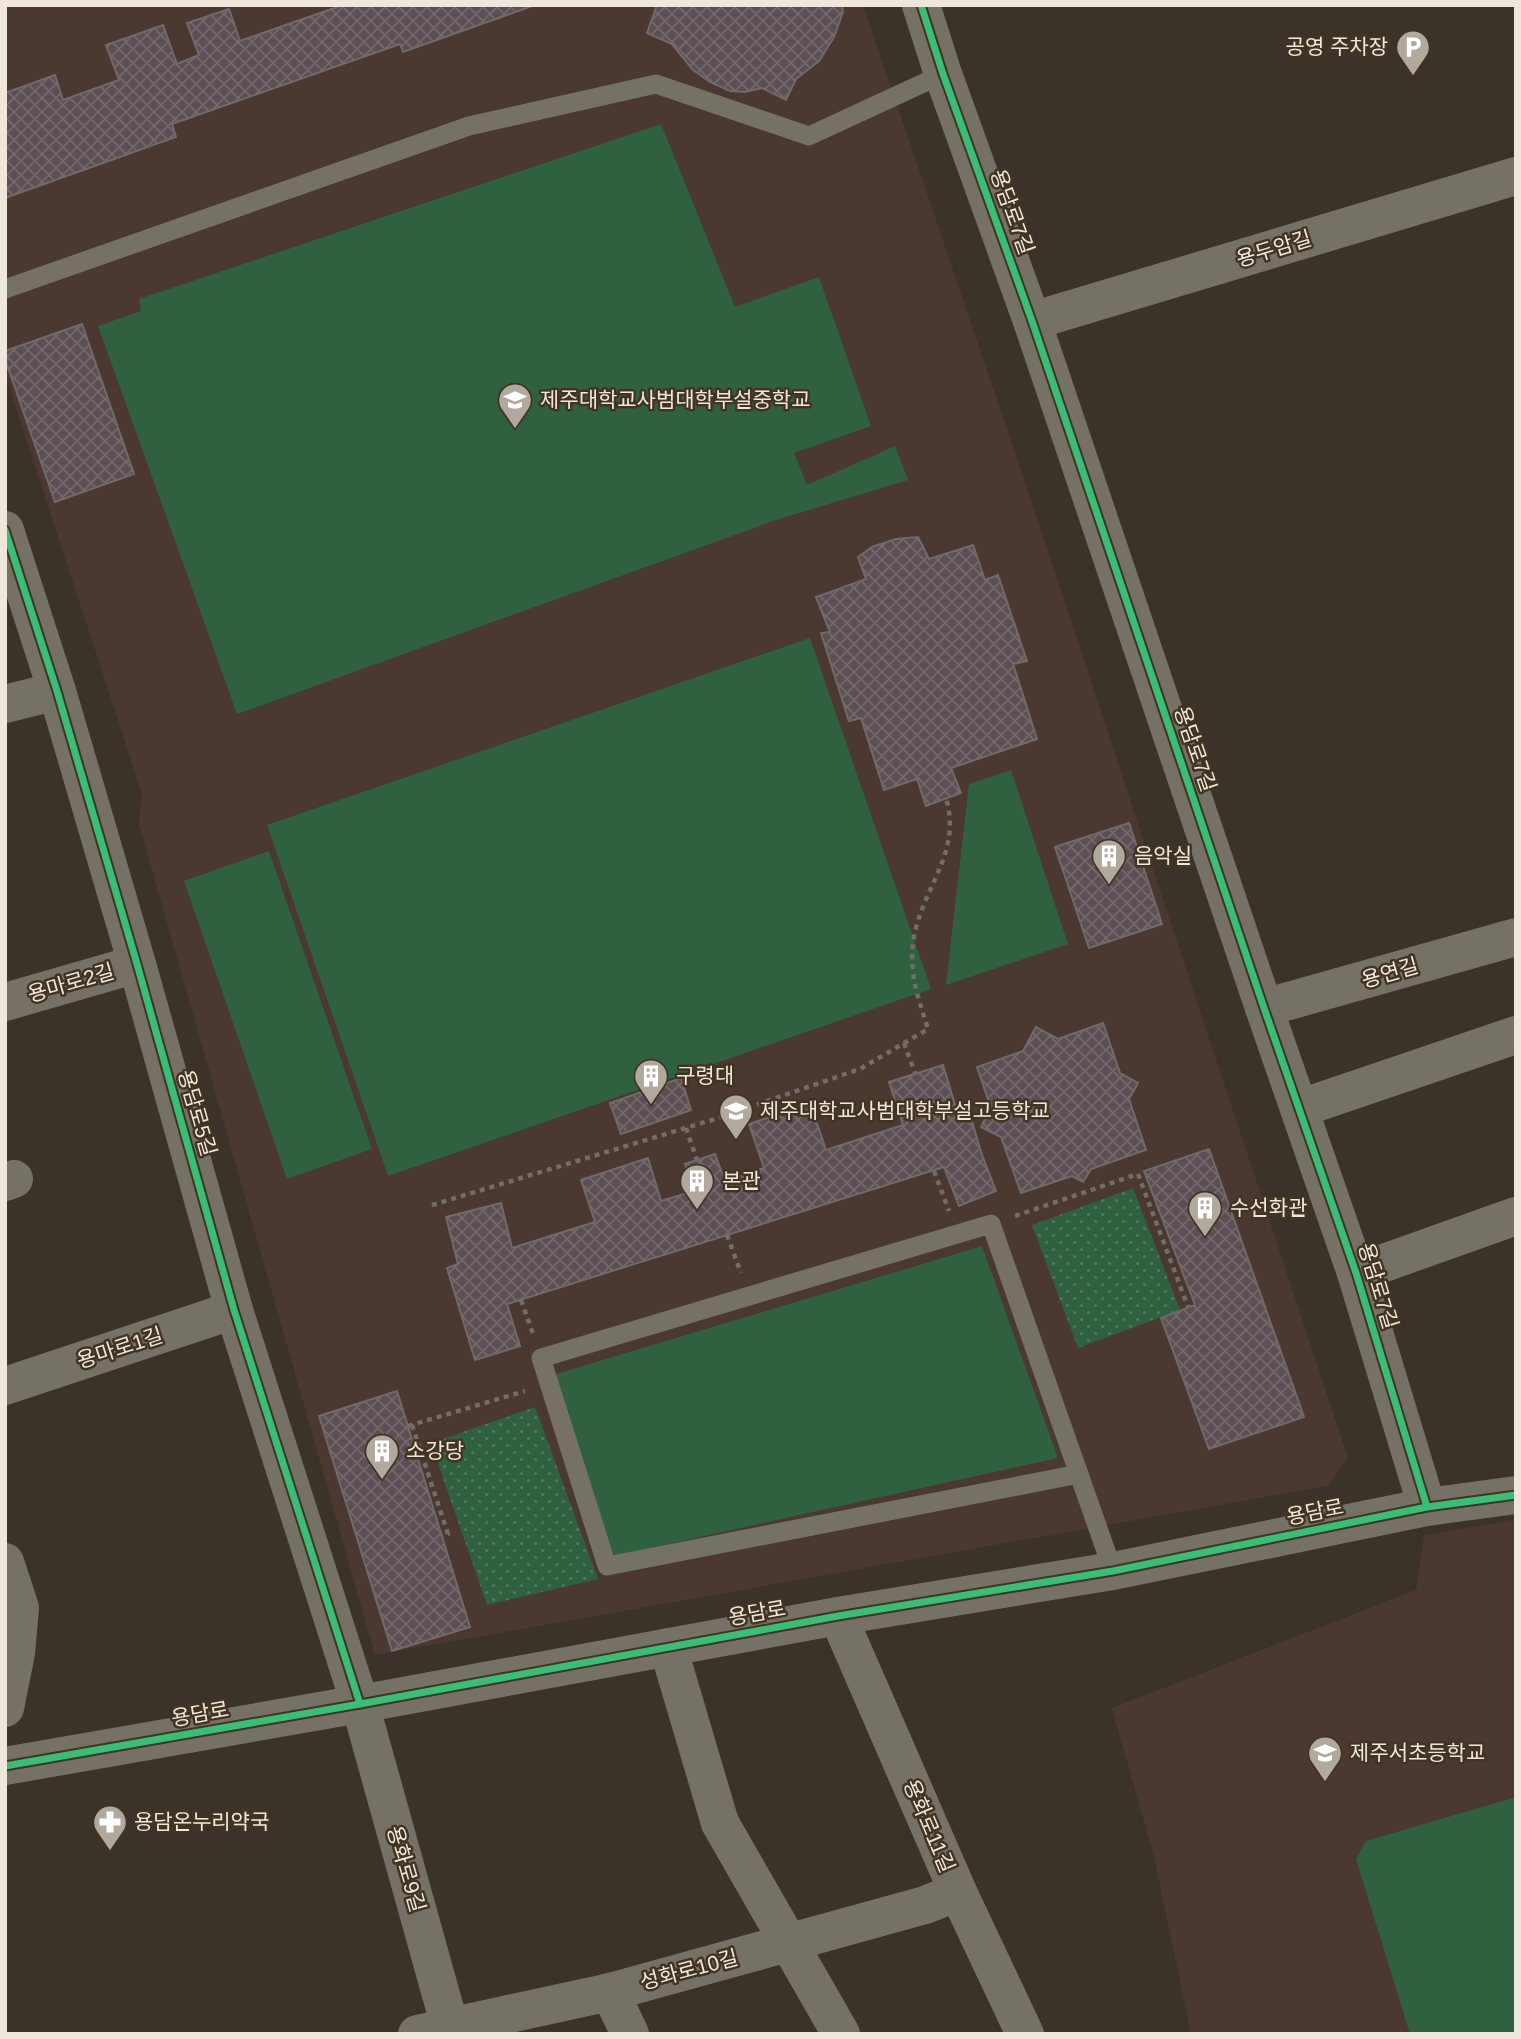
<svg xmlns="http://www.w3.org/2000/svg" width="1521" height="2039" viewBox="0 0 1521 2039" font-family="Helvetica,'Noto Sans KR',sans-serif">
<defs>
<pattern id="grass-dots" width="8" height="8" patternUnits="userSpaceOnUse" patternTransform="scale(1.75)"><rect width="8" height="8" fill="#2f6141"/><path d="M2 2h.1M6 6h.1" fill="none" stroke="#4d785c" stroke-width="1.8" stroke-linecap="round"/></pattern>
<pattern id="building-cross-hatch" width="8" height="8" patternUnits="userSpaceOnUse" patternTransform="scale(1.75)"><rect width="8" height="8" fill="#5b4e54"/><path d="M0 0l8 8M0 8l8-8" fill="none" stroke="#73686c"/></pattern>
</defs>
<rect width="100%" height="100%" fill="#3b332a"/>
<g fill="#4a3831">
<path d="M5 5H863L1026 485 1348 1458 1327 1486 375 1655 139 824 142 794 5 374Z"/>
<path d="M1516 1519V2034H1191L1154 1857 1112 1708 1416 1590 1424 1536Z"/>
</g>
<g fill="url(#grass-dots)">
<path d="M1133 1188 1180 1310 1078 1348 1032 1225Z"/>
<path d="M535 1407 598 1579 487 1605 431 1443Z"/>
</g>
<g fill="#2f6141">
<path d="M661 124 735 307 819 277 871 426 794 453 807 485 895 446 908 480 779 519 237 714 98 326 141 311 139 299Z"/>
<path d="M810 638 931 989 388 1176 267 825Z"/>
<path d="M1011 770 1068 944 946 985 969 784Z"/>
<path d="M269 851 372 1149 287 1179 184 881Z"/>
<path d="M982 1246 1058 1458 614 1556 553 1375Z"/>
<path d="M1516 1797V2034H1410L1356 1859 1366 1841Z"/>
</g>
<g fill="url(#building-cross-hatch)" stroke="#716a6a" stroke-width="2">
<path d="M343 5H535L403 52 400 44 172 124 176 137 5 198V93L55 75 63 100 119 80 106 45 163 25 177 64 199 55 187 23 229 9 240 41Z"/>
<path d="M657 5H842L843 12 834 37 819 61 796 79 786 100 762 88 745 92 730 91 710 82 693 70 672 44 647 33Z"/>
<path d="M82 324 134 474 55 502 5 359V351Z"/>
<path d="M918 537 929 559 973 545 985 580 998 575 1027 661 1013 664 1037 739 951 768 961 793 926 806 917 779 884 790 861 718 849 721 821 633 830 632 816 597 866 579 858 557 872 547 896 539Z"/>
<path d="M1129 823 1162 924 1089 948 1055 847Z"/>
<path d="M1103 1023 1120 1073 1138 1083 1129 1099 1146 1150 1091 1169 1083 1182 1072 1176 1021 1193 1001 1137 981 1127 991 1108 977 1067 1023 1051 1036 1027 1058 1039Z"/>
<path d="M943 1065 956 1108 967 1105 982 1155 996 1191 959 1206 944 1167 507 1304 520 1346 475 1360 447 1268 458 1264 446 1217 501 1203 512 1248 595 1222 581 1180 648 1158 661 1201 694 1191 685 1164 715 1154 725 1181 764 1168 749 1124 810 1103 826 1150 903 1125 889 1082Z"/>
<path d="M681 1078 691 1110 621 1134 610 1103Z"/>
<path d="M1209 1149 1304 1417 1209 1449 1161 1318 1195 1305 1144 1171Z"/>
<path d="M397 1391 470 1627 392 1651 319 1416Z"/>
</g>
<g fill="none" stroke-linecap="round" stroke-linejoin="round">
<g stroke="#726d65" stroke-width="4.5" stroke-dasharray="5 5" stroke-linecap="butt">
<path d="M904 1043 915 1073"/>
<path d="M686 1128 697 1160"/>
<path d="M934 1171 949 1211"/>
<path d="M432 1205 712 1120 860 1069 928 1029C917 994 906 966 916 928 928 881 961 850 946 798"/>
<path d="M1015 1216 1138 1174 1188 1307"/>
<path d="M727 1235 741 1273"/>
<path d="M521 1300 533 1334"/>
<path d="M412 1425 448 1534 441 1536"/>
<path d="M408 1426 525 1391"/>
</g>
<g stroke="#767167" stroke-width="19">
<path d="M5 289 469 126 656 84 809 136 943 74"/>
<path d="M1079 1474 607 1566 541 1358 991 1224 1113 1571"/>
</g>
<g stroke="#767167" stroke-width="38">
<path d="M5 530 57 691 137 964 234 1310 360 1704 452 2034"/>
<path d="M5 704 57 691"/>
<path d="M5 1002 137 964"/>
<path d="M1264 1008 1516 937"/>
<path d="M1301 1108 1516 1035"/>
<path d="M5 1182 14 1179"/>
<path d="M1356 1273 1516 1216"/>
<path d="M5 1386 234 1310"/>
<path d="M5 1562 20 1608 16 1653 5 1708"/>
<path d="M838 1616 958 1892 1025 2034"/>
<path d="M668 1647 720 1823 841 2034"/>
<path d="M610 1992 630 2034"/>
<path d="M417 2034 610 1992 925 1905 958 1892"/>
</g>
<g stroke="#767167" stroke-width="38">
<path d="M921 5 943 74 1032 321 1264 1008 1356 1273 1427 1507"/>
<path d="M1032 321 1516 176"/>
<path d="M5 1766 360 1704 838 1616 1113 1571 1427 1507 1516 1495"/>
</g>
<g stroke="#423423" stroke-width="11">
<g id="cycleway">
<path d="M921 5 943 74 1032 321 1264 1008 1356 1273 1427 1507"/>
<path d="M5 530 57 691 137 964 234 1310 360 1704"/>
<path d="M5 1766 360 1704 838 1616 1113 1571 1427 1507 1516 1495"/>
</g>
</g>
<use href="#cycleway" stroke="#3abd76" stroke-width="7"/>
</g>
<defs>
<g id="parking-pin" transform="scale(1.75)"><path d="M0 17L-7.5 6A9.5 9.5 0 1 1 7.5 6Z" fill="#b1a89e" stroke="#423423"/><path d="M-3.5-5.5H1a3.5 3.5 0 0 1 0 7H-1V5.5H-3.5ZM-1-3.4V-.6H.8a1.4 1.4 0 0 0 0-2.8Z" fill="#fff"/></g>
<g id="school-pin" transform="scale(1.75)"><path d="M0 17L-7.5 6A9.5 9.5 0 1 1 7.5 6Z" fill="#b1a89e" stroke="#423423"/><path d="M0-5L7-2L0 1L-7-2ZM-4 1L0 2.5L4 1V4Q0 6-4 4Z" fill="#fff"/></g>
<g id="building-pin" transform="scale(1.75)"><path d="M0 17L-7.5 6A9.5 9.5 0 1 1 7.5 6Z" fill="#b1a89e" stroke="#423423"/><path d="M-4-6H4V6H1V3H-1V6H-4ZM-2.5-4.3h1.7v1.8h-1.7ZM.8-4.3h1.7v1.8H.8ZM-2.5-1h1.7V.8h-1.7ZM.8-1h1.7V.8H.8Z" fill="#fff"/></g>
<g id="pharmacy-pin" transform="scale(1.75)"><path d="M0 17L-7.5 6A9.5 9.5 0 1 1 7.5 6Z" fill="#b1a89e" stroke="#423423"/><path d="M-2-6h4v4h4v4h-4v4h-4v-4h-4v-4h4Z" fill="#fff"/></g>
</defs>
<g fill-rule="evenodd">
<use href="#parking-pin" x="1413" y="47"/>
<use href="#school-pin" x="515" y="400"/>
<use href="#building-pin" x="1109" y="856"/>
<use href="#building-pin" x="651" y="1076"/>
<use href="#school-pin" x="736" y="1111"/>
<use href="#building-pin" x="697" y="1181"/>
<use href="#building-pin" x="1205" y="1208"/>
<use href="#building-pin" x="382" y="1451"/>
<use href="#school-pin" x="1325" y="1753"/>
<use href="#pharmacy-pin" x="110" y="1822"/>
</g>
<g text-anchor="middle" stroke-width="5" stroke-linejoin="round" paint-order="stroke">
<g font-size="21" fill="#f0e7dc" stroke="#423423" text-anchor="start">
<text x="1388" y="54" text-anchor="end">공영 주차장</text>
<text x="540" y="407">제주대학교사범대학부설중학교</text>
<text x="1134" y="863">음악실</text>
<text x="676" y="1083">구령대</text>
<text x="760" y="1118">제주대학교사범대학부설고등학교</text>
<text x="722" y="1188">본관</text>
<text x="1230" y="1215">수선화관</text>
<text x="406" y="1458">소강당</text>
<text x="1350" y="1760">제주서초등학교</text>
<text x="134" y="1829">용담온누리약국</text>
</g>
<g font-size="21" fill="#f0e7dc" stroke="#423423">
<text transform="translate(1012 212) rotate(70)" y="7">용담로7길</text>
<text transform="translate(1274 249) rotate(-17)" y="7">용두암길</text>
<text transform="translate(1195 749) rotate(71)" y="7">용담로7길</text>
<text transform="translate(1390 973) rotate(-16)" y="7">용연길</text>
<text transform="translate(71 983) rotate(-16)" y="7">용마로2길</text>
<text transform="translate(197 1113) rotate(74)" y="7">용담로5길</text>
<text transform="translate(1378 1286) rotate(73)" y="7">용담로7길</text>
<text transform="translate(120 1348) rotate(-18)" y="7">용마로1길</text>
<text transform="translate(1315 1512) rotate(-11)" y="7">용담로</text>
<text transform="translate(757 1613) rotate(-10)" y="7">용담로</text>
<text transform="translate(200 1714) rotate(-10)" y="7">용담로</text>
<text transform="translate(929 1826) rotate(67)" y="7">용화로11길</text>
<text transform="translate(406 1869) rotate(74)" y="7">용화로9길</text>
<text transform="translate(689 1970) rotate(-15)" y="7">성화로10길</text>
</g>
</g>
<rect width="1521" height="2039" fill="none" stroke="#f0e7dc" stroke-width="14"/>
</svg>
